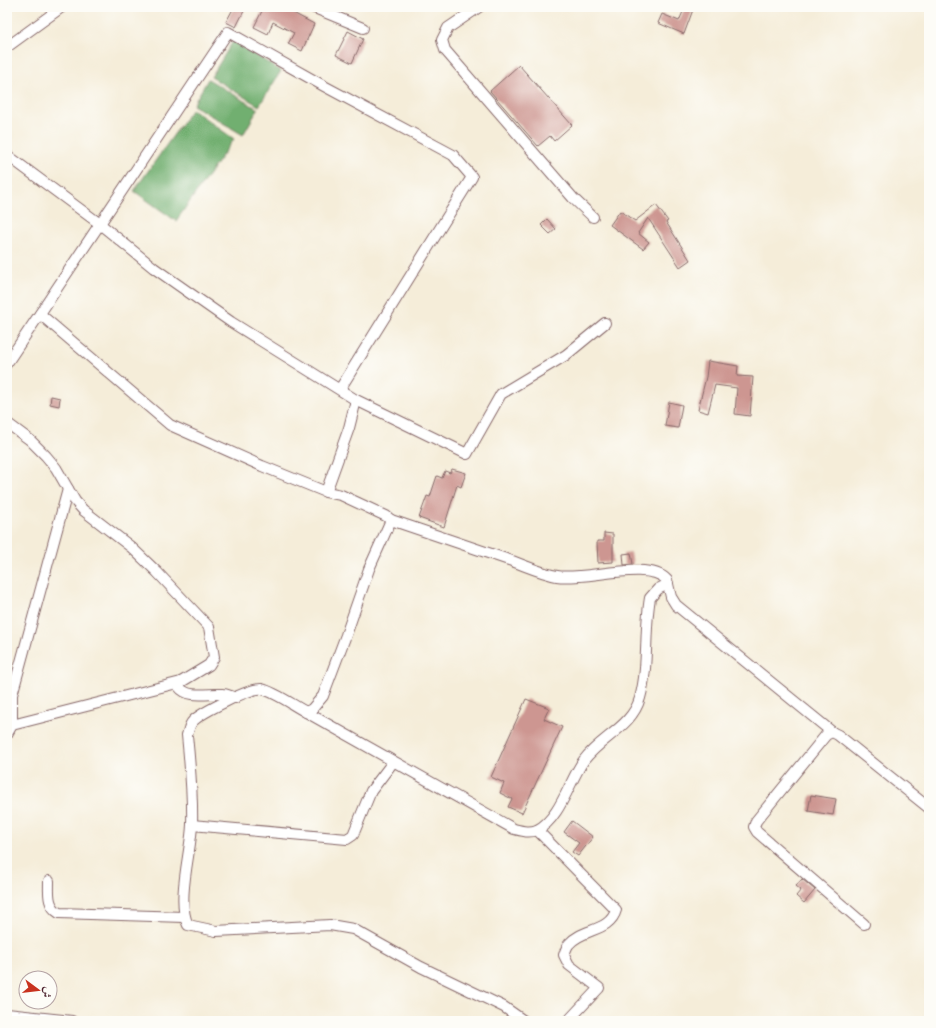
<svg xmlns="http://www.w3.org/2000/svg" width="936" height="1028" viewBox="0 0 936 1028" font-family="'Libre Caslon Text',Amiri,serif">
<rect width="100%" height="100%" fill="#fdfcf7"/>
<filter id="ink" filterUnits="userSpaceOnUse"><feTurbulence type="fractalNoise" baseFrequency=".025" numOctaves="2"/><feDisplacementMap in="SourceGraphic" scale="8" xChannelSelector="R" yChannelSelector="G"/><feConvolveMatrix kernelMatrix="1 2 1 2 8 2 1 2 1" color-interpolation-filters="sRGB"/></filter>
<filter id="wash" filterUnits="userSpaceOnUse"><feTurbulence type="fractalNoise" baseFrequency=".012" numOctaves="4" result="noise"/><feDisplacementMap in="SourceGraphic" scale="16" xChannelSelector="R" yChannelSelector="G"/><feGaussianBlur stdDeviation="0.9" result="paint"/><feColorMatrix in="noise" values="0 0 0 0 0 0 0 0 0 0 0 0 0 0 0 0 0 1.4 0 .05"/><feComposite in="paint" operator="in"/></filter>
<g filter="url(#wash)">
<rect width="100%" height="100%" fill="#f5edd9"/>
<g fill="#71af70" stroke="#5e674e">
<path d="M233 41 281 71 259 106 211 77Z"/>
<path d="M208 79 258 109 243 135 193 105Z"/>
<path d="M192 109 234 139 176 221 134 191Z"/>
</g>
<g id="blocks">
<g fill="#cd9691">
<path d="M237 7H246L236 27 226 22 233 9 236 10Z"/>
<path d="M264 7H282L314 24 302 51 288 44 294 33 273 22 268 34 254 27Z"/>
<path d="M685 7H694L684 34 658 23 662 14 679 21Z"/>
<path d="M348 31 363 39 352 63 336 55Z"/>
<path d="M519 65 572 125 554 141 550 136 538 146 490 91Z"/>
<path d="M656 205 668 221 666 222 690 260 680 267 648 218 638 233 649 242 643 249 610 225 620 211 635 221Z"/>
<path d="M547 219 556 229 550 234 541 225Z"/>
<path d="M708 361 738 366 737 376 753 377 750 416 735 414 737 388 715 385 708 413 698 410 706 377Z"/>
<path d="M51 396 60 398 59 406 50 404Z"/>
<path d="M669 402 682 405 678 428 665 426Z"/>
<path d="M452 469 466 473 461 487 457 485 444 527 419 518 427 496 430 497 437 476 442 478 445 471 450 473Z"/>
<path d="M604 533 613 534V562L598 563 597 541H604Z"/>
<path d="M631 553 633 564 624 565 623 554Z"/>
<path d="M526 699 549 708 544 719 562 727 522 813 508 807 512 799 500 793 504 783 491 777Z"/>
<path d="M811 795 836 799 833 815 808 811Z"/>
<path d="M572 821 593 837 578 856 572 852 579 843 564 832Z"/>
<path d="M802 879 815 890 804 903 796 896 801 890 796 886Z"/>
</g>
</g>
</g>
<g filter="url(#ink)">
<use href="#blocks" fill-opacity="0" stroke="#866768" stroke-width="1"/>
<g fill="none" stroke-linecap="round" stroke-linejoin="round">
<g stroke="#866768" stroke-width="12">
<g id="street">
<path d="M312 7 363 28"/>
<path d="M479 7 448 28 442 40 445 50 573 198 593 217"/>
<path d="M7 47 62 7"/>
<path d="M7 155 100 224 154 268 231 322 356 400 467 454 501 394 566 355 605 323"/>
<path d="M40 314 170 425 262 466 326 492"/>
<path d="M7 363 228 32 324 86 453 155 472 177 340 389"/>
<path d="M356 400 349 428 326 492 341 495 386 516 391 520 369 569 346 635 323 696 312 709 306 712C293 705 275 692 262 689 251 687 201 713 193 721 189 725 189 730 187 735 190 765 193 796 192 825 191 852 176 901 188 925L216 931 330 925 353 929 421 967 504 1007 524 1021"/>
<path d="M7 423 30 440 46 456 56 468 75 501 83 510 131 547 157 572 209 627 214 657 209 665 181 682 179 687C188 699 209 693 223 694 227 694 231 696 235 698"/>
<path d="M391 520C429 533 467 546 506 559 522 564 540 573 557 576 584 581 648 559 667 580L671 597 676 605 832 732"/>
<path d="M306 712 514 829C522 831 529 833 537 830 560 819 570 779 584 760 601 737 632 727 640 698 649 666 644 631 650 598L658 589 668 584"/>
<path d="M12 725 181 682"/>
<path d="M7 734 12 725V695L68 489"/>
<path d="M192 825 347 839 353 835 371 791 393 762"/>
<path d="M537 830 616 910C610 932 582 928 569 944 567 946 565 952 564 955L569 965 599 988 568 1021"/>
<path d="M49 881C49 892 47 906 59 913L184 917"/>
<path d="M864 924 757 832 754 827 756 821 826 735 832 732 838 735 929 808"/>
<path d="M7 1014 72 1021"/>
</g>
</g>
<use href="#street" stroke="#fff" stroke-width="10"/>
</g>
</g>
<rect width="936" height="1028" fill="none" stroke="#fdfcf7" stroke-width="24"/>
<g transform="translate(38 990) rotate(105)"><circle r="19" fill="#fdfcf7" stroke="#b5a4a5"/>
<path d="M0-3L7 15L0 10L-7 15Z" fill="#c8321e"/>
<text y="-6" font-size="11" font-weight="bold" text-anchor="middle" fill="#4a1f2b">ش</text>
</g>
</svg>
